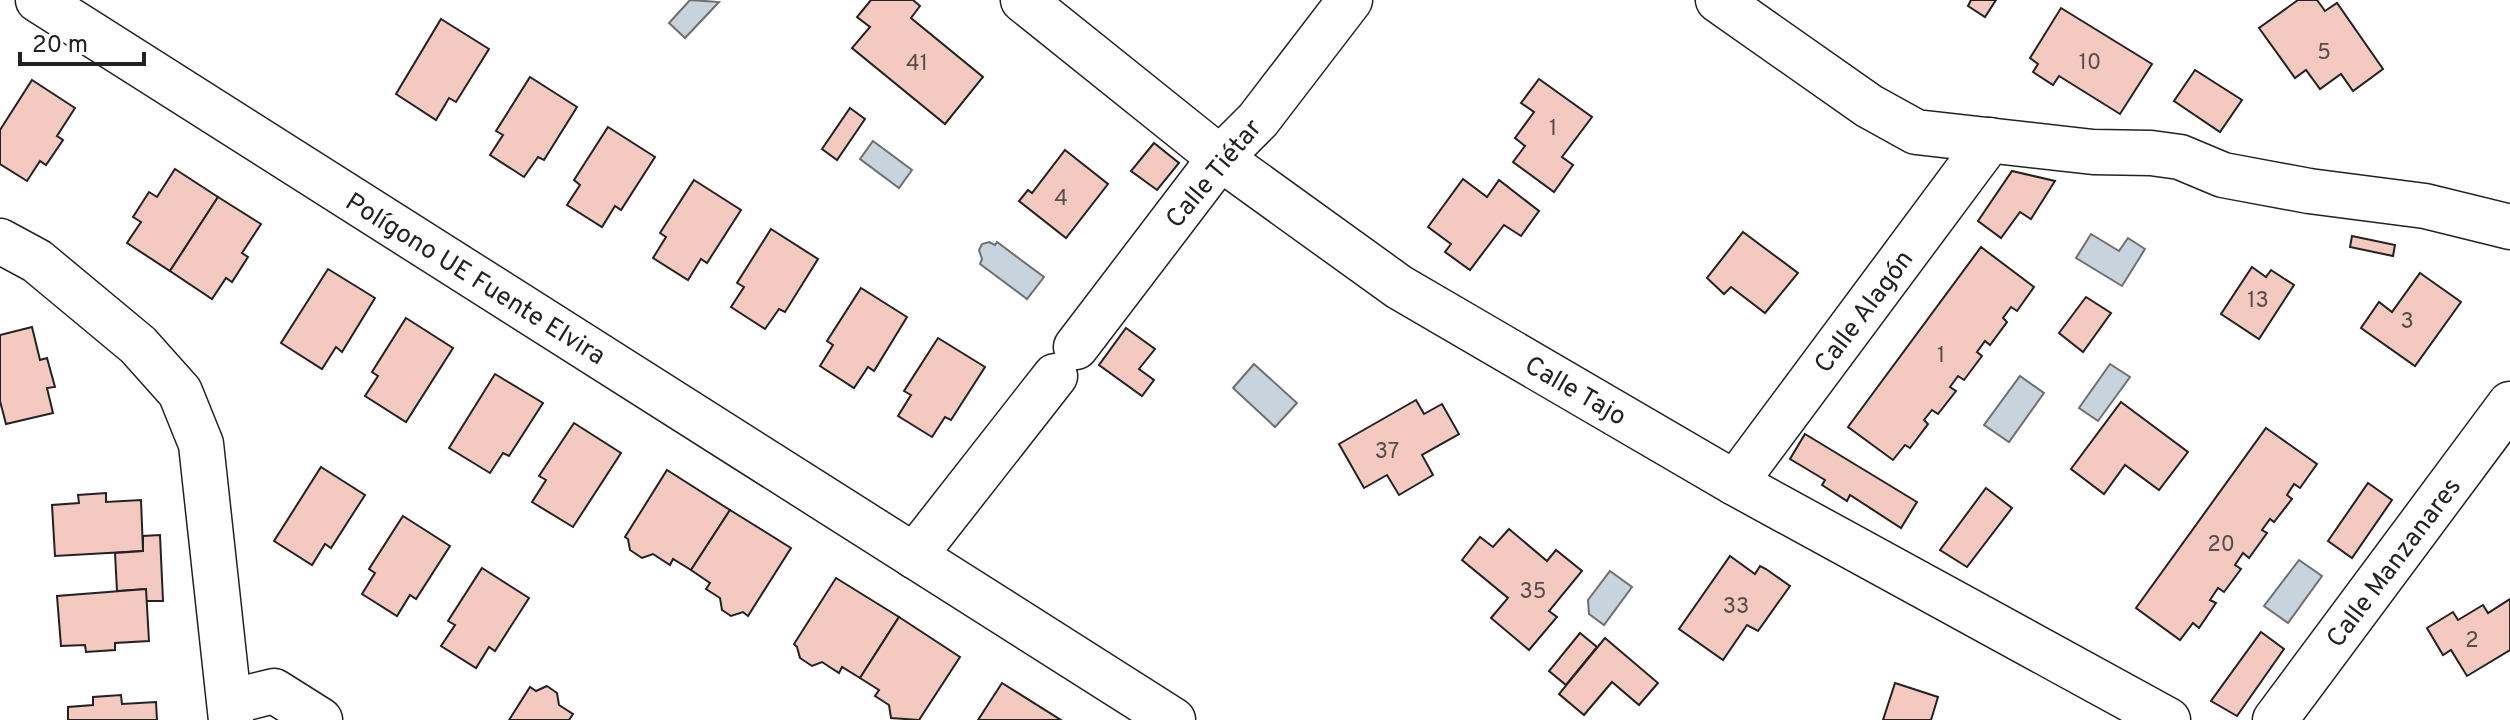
<svg xmlns="http://www.w3.org/2000/svg" width="2510" height="720" viewBox="0 0 2510 720" font-family="Overpass,sans-serif">
<rect width="100%" height="100%" fill="#fff"/>
<g fill="#c7d3dd" stroke="#6f6f6f" stroke-width="2">
<path d="M690 0 719 2 685 38 669 23Z"/>
<path d="M873 141 912 170 899 188 860 159Z"/>
<path d="M2091 234 2119 251 2128 238 2145 249 2122 286 2076 258Z"/>
<path d="M989 242 995 245 997 242 1044 277 1027 299 980 264 982 259 979 250 982 244Z"/>
<path d="M1254 364 1297 403 1275 427 1233 388Z"/>
<path d="M2110 364 2130 377 2098 421 2079 408Z"/>
<path d="M2020 376 2044 393 2009 442 1984 425Z"/>
<path d="M2299 560 2322 576 2288 623 2264 606Z"/>
<path d="M1610 571 1632 587 1604 625 1589 614 1588 600Z"/>
</g>
<g fill="#f3c9c0" stroke="#222" stroke-width="2">
<path d="M871 0H913L920 6 911 18 983 77 945 124 852 48 870 27 857 17Z"/>
<path d="M1971 0H1996L1985 17 1968 6Z"/>
<path d="M2298 0H2317L2325 11 2337 3 2383 69 2353 91 2341 74 2320 89 2306 70 2295 78 2259 28Z"/>
<path d="M2061 8 2152 64 2120 114 2059 76 2053 85 2033 72 2038 64 2030 58Z"/>
<path d="M441 19 489 49 456 102 449 98 436 120 396 94Z"/>
<path d="M2195 70 2242 100 2220 132 2174 101Z"/>
<path d="M530 77 577 107 544 160 538 157 524 177 490 155 503 135 496 131Z"/>
<path d="M1539 79 1592 117 1562 157 1573 165 1554 192 1513 162 1525 146 1515 138 1534 112 1521 103Z"/>
<path d="M32 80 75 108 57 136 63 140 46 165 40 161 27 181 0 164V130Z"/>
<path d="M850 108 865 119 837 160 822 149Z"/>
<path d="M608 127 655 157 621 210 615 206 602 227 567 205 580 185 574 180Z"/>
<path d="M1154 143 1179 163 1157 190 1131 171Z"/>
<path d="M1065 150 1108 184 1066 238 1019 201 1028 190 1032 193Z"/>
<path d="M175 169 218 197 170 271 127 243 141 222 133 217 149 192 157 197Z"/>
<path d="M2012 171 2055 181 2031 219 2020 212 2001 238 1978 221Z"/>
<path d="M1463 179 1487 197 1499 180 1539 211 1521 236 1504 225 1470 270 1445 252 1451 244 1428 227Z"/>
<path d="M694 180 741 210 707 263 701 259 688 280 653 258 666 237 660 233Z"/>
<path d="M218 197 261 224 242 253 248 257 232 282 226 278 212 299 170 271Z"/>
<path d="M771 229 818 259 785 312 779 309 765 329 731 307 744 287 737 283Z"/>
<path d="M1743 232 1798 273 1765 313 1731 287 1724 294 1707 278Z"/>
<path d="M2352 236 2395 245 2393 256 2350 247Z"/>
<path d="M1981 247 2034 287 2017 311 2011 307 2003 318 2007 322 1990 345 1985 341 1977 352 1982 356 1964 380 1958 376 1950 387 1956 391 1938 414 1932 410 1924 420 1928 424 1910 448 1905 445 1893 460 1848 427Z"/>
<path d="M2252 267 2266 277 2271 270 2294 285 2259 339 2221 314Z"/>
<path d="M328 269 375 298 342 352 336 347 322 369 281 343Z"/>
<path d="M2420 273 2461 302 2415 366 2361 328 2379 302 2392 312Z"/>
<path d="M861 288 907 317 874 371 868 367 854 388 820 366 833 345 827 341Z"/>
<path d="M2086 297 2111 313 2083 352 2059 333Z"/>
<path d="M406 318 453 348 406 422 365 396 378 376 372 372Z"/>
<path d="M32 327 40 360 47 358 55 387 47 388 53 413 6 424 0 401V335Z"/>
<path d="M1126 328 1155 349 1139 369 1154 380 1142 396 1099 365Z"/>
<path d="M938 338 985 367 951 420 945 417 932 437 898 416 911 395 904 391Z"/>
<path d="M495 374 543 403 509 456 503 453 490 473 449 448Z"/>
<path d="M1416 400 1424 414 1442 404 1459 434 1422 455 1433 475 1399 495 1387 475 1364 488 1339 444Z"/>
<path d="M2121 402 2188 452 2159 490 2125 465 2104 494 2071 469Z"/>
<path d="M574 423 621 453 573 527 532 502 546 480 539 476Z"/>
<path d="M2266 428 2317 464 2300 488 2294 484 2287 495 2292 499 2274 522 2270 519 2262 530 2267 533 2249 558 2243 553 2235 565 2241 569 2224 592 2218 588 2210 600 2216 603 2199 628 2193 623 2180 640 2136 608Z"/>
<path d="M1805 434 1917 502 1901 528 1850 495 1847 501 1822 485 1825 480 1790 459Z"/>
<path d="M321 467 365 495 331 548 325 544 312 565 274 541Z"/>
<path d="M667 470 730 510 691 570 673 559 670 565 653 554 642 558 630 550 628 539 625 537Z"/>
<path d="M2368 483 2392 500 2352 558 2328 541Z"/>
<path d="M1986 488 2012 508 1967 567 1940 550Z"/>
<path d="M106 493V502L141 500 143 551 55 556 52 505 79 503 78 495Z"/>
<path d="M730 510 791 548 748 616 743 612 731 616 722 610 720 598 706 589 710 583 691 570Z"/>
<path d="M403 516 450 546 416 599 410 595 397 616 362 594 375 573 369 569Z"/>
<path d="M1509 529 1547 561 1556 550 1582 571 1549 611 1557 617 1529 650 1491 618 1508 598 1462 560 1480 537 1493 547Z"/>
<path d="M160 535 163 601H146V589L117 591 115 553 143 551V536Z"/>
<path d="M1730 556 1755 574 1760 566 1766 569 1790 586 1758 631 1747 625 1723 660 1679 629Z"/>
<path d="M482 568 529 598 495 651 489 647 476 668 441 646 455 625 448 621Z"/>
<path d="M836 578 899 617 860 678 842 667 839 673 822 662 812 666 800 658 797 647 794 644Z"/>
<path d="M146 589 149 641 115 643V650L86 652 85 645 61 646 57 596Z"/>
<path d="M2510 599V650L2467 676 2451 650 2443 655 2427 628 2453 612 2458 620 2483 605 2488 613Z"/>
<path d="M899 617 960 657 919 720 891 718 889 705 875 696 879 690 860 678Z"/>
<path d="M2261 632 2284 649 2237 716 2211 701Z"/>
<path d="M1580 633 1597 647 1566 685 1549 671Z"/>
<path d="M1605 638 1658 683 1639 705 1612 682 1584 715 1559 694Z"/>
<path d="M1002 683 1061 720H978Z"/>
<path d="M1895 683 1938 697 1931 720H1883Z"/>
<path d="M547 686 557 693 559 705 573 714 569 720H509L530 687 536 691Z"/>
<path d="M121 695 122 704 156 702 157 720H68V707L93 705V697Z"/>
</g>
<g fill="none" stroke-linecap="round" stroke-linejoin="round">
<g stroke="#222" stroke-width="47">
<g id="minor">
<path d="M38 0 1173 720"/>
<path d="M1023 0 1220 158 1399 287 1735 483 2168 720"/>
<path d="M1718 0 1869 106 1916 132 2093 152 2151 153 2180 157 2223 175 2309 191 2425 206 2510 227"/>
<path d="M0 241 37 261 138 345 180 392 201 444 231 720"/>
<path d="M1076 347 1220 158 1258 120 1350 0"/>
<path d="M1735 483 1990 140"/>
<path d="M914 556 1055 376"/>
<path d="M230 702 274 691 320 720"/>
<path d="M2275 720 2510 404"/>
</g>
</g>
<use href="#minor" stroke="#fff" stroke-width="44"/>
</g>
<g text-anchor="middle" stroke-width="6" stroke-linejoin="round" paint-order="stroke">
<g font-size="22" fill="#564c4a">
<text x="2324" y="59">5</text>
<text x="2090" y="69">10</text>
<text x="917" y="70">41</text>
<text x="1553" y="135">1</text>
<text x="1061" y="205">4</text>
<text x="2258" y="307">13</text>
<text x="2407" y="328">3</text>
<text x="1941" y="362">1</text>
<text x="1387" y="458">37</text>
<text x="2221" y="551">20</text>
<text x="1533" y="598">35</text>
<text x="1736" y="613">33</text>
<text x="2472" y="647">2</text>
</g>
<g font-size="26" fill="#222" stroke="#fff">
<text transform="translate(1213 173) rotate(-50)" y="9">Calle Tiétar</text>
<text transform="translate(476 278) rotate(32)" y="9">Polígono UE Fuente Elvira</text>
<text transform="translate(1863 311) rotate(-53)" y="9">Calle Alagón</text>
<text transform="translate(1576 390) rotate(30)" y="9">Calle Tajo</text>
<text transform="translate(2393 562) rotate(-53)" y="9">Calle Manzanares</text>
</g>
</g>
<path d="M20 52v12h124v-12" fill="none" stroke="#222222" stroke-width="4"/>
<text x="32" y="52" font-size="24" fill="#222222" stroke="#ffffff" stroke-width="6" paint-order="stroke">20 m</text>
</svg>
